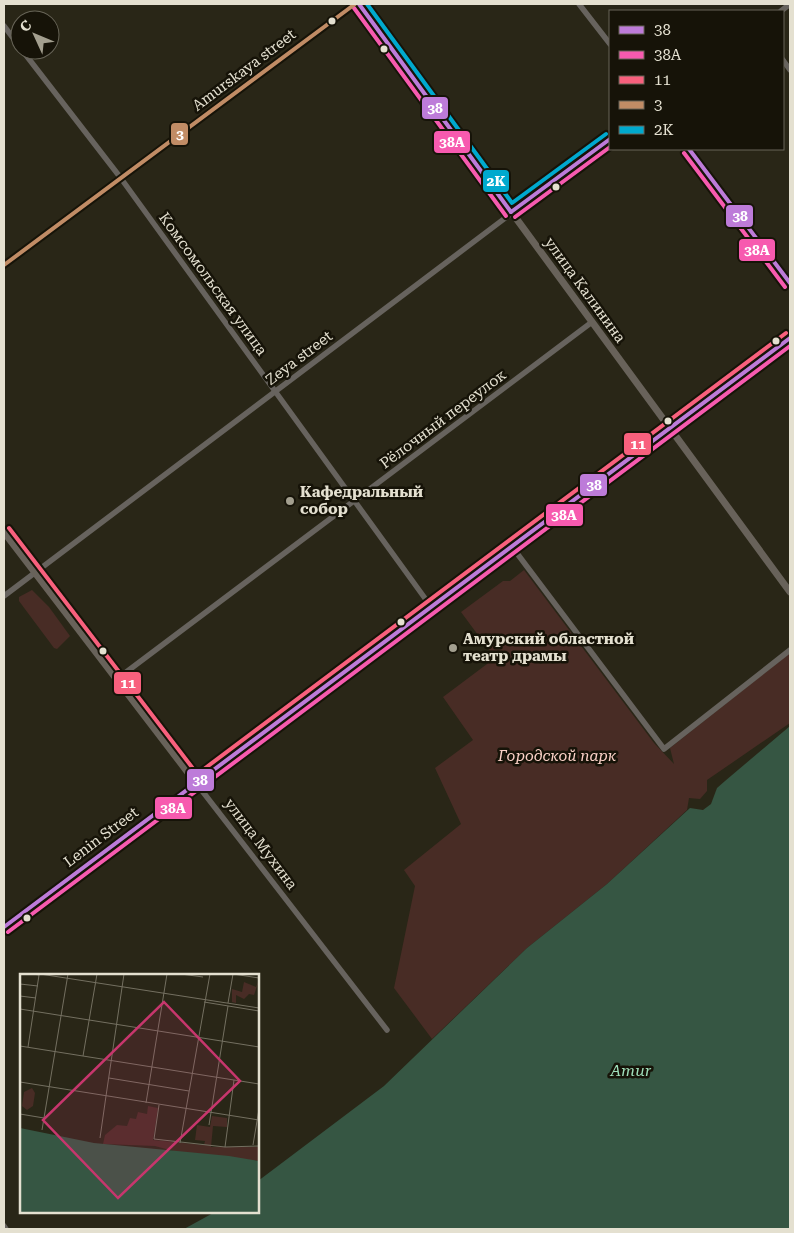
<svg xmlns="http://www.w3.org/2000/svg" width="794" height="1233" viewBox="0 0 794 1233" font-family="'Roboto Serif',serif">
<rect width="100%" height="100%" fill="#292617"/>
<g fill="#482c25">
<path d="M524 570 654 743 674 764 670 748 790 653V723L707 780V791L700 799 689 798 687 810 607 884 527 948 432 1039 394 988 415 886 404 870 461 824 435 768 473 740 443 697 495 658 461 612 503 581H510Z"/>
<path d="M32 590 49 607 70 636 57 649 54 648 19 601V597Z"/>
</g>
<path fill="#365643" d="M790 726V1229H184L215 1212H258V1181L384 1086 527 948 607 884 690 808 703 810 711 804 717 788 725 781Z"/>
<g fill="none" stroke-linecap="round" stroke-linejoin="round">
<g stroke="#67635e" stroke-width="5.5">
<path d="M579 4 610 44"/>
<path d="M781 11 790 4"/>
<path d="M4 26 20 47"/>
<path d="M22 50 120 177 432 608"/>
<path d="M783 60 790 70"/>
<path d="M689 149 790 283"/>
<path d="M4 265 355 4"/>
<path d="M513 548 664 749 790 650"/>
<path d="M4 596 610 139"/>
<path d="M117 679 592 322"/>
<path d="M196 783 387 1030"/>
<path d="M4 1226 6 1229"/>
</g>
<g stroke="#68625a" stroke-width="7">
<path d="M359 4 790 592"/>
<path d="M4 532 196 783"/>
<path d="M4 927 790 338"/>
</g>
<g stroke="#161308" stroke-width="8">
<g id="bus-1">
<path d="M359 4 511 212"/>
<path d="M689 149 790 283"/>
<path d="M511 212 610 139"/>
<path d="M4 927 790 338"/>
</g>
</g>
<g stroke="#161308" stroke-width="8">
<g id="bus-2">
<path d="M354 8 506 216"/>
<path d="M684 153 785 287"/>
<path d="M515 217 610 147"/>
<path d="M8 932 790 346"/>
</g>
</g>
<g stroke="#161308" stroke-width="8">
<g id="bus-3">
<path d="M9 528 201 779"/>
<path d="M192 778 786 333"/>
</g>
</g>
<g stroke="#161308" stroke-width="8">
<path id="bus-4" d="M4 265 355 4"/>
</g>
<g stroke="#161308" stroke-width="8">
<path id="bus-5" d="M367 4 512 203 606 134"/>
</g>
<use href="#bus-1" stroke="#bd7bd9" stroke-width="4"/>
<use href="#bus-2" stroke="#f75aaf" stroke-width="4"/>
<use href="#bus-3" stroke="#f8607d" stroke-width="4"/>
<use href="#bus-4" stroke="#c18c65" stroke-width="4"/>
<use href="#bus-5" stroke="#00a9ce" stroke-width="4"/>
</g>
<g fill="#e4e0d0" stroke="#161308" stroke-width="2">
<circle cx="332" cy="21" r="4.5"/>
<circle cx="384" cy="49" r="4.5"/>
<circle cx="556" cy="187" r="4.5"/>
<circle cx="776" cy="341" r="4.5"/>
<circle cx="668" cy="421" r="4.5"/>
<circle cx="401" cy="622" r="4.5"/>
<circle cx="103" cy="651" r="4.5"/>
<circle cx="27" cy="918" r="4.5"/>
</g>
<g fill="#a39f8f" stroke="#161308" stroke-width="2">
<circle cx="290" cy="501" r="5"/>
<circle cx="453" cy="648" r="5"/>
</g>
<g text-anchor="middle" stroke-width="5" stroke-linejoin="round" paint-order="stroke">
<g font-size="15" fill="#e4e0d0" stroke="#161308">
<text transform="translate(244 70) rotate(-37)" y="5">Amurskaya street</text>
<text transform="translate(213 284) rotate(54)" y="5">Комсомольская улица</text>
<text transform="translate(585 290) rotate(54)" y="5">улица Калинина</text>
<text transform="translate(299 358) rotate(-37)" y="5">Zeya street</text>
<text transform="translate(443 419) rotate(-37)" y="5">Рёлочный переулок</text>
<text transform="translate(101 837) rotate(-37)" y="5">Lenin Street</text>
<text transform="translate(261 844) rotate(53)" y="5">улица Мухина</text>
</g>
<g font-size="15" font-weight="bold" fill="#e4e0d0" stroke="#161308" text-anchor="start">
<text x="300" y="497">Кафедральный<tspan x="300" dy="17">собор</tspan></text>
<text x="463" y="644">Амурский областной<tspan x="463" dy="17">театр драмы</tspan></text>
</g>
<g font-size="15" font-style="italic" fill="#fcd2c8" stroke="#161308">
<text x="557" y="761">Городской парк</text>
</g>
<g font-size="16" font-style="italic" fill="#9fdeba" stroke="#161308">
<text x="631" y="1076">Amur</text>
</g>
</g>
<g transform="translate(20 974)">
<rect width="239" height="239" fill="#292617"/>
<path d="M239 6 234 21 229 20 224 25 216 21V29L212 28V15L222 18 224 8 236 13ZM12 114 15 119 13 132 7 136 2 132 4 118ZM128 132 138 134 133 166 184 171 185 167 175 166 177 151 190 153 192 142 207 144V153L193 152 191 173H239V187L157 178 135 172 83 170 85 161 97 151 107 152 110 144 116 145 118 138 127 140Z" fill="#482c25"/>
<path d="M0 154 74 169 209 182 239 187V239H0Z" fill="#365643"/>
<path fill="none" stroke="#747061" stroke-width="1" d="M20 0 239 34M161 0 183 3M213 0 239 4M0 10 18 12M0 22 16 24M184 28 239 37M208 29 213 0M0 35 239 73M0 72 239 110M8 73 19 1 13 0M63 82 77 0M89 104 169 117M0 108 239 146M86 122 104 0M126 129 147 0M139 131 134 165 205 173 239 172M0 140 24 144M189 151 208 32M22 156 48 0M80 164 86 122M160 169 190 0M233 171 239 135M205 173 214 106"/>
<path fill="#c7366d" fill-opacity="0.15" stroke="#c7366d" stroke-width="2.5" d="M144 28 220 107 98 224 23 146Z"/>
<rect width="239" height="239" fill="none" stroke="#e4e0d0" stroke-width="2.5"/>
</g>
<g stroke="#161308" stroke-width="2">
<rect x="421" y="96" width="28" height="24" rx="5" fill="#bd7bd9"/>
<rect x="170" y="122" width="19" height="24" rx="5" fill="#c18c65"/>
<rect x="433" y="130" width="38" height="24" rx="5" fill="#f75aaf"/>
<rect x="482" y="169" width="28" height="24" rx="5" fill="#00a9ce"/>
<rect x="725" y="204" width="29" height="24" rx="5" fill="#bd7bd9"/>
<rect x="738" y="238" width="38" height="24" rx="5" fill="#f75aaf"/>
<rect x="623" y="432" width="29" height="24" rx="5" fill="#f8607d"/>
<rect x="579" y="473" width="29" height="24" rx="5" fill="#bd7bd9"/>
<rect x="545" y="503" width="39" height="24" rx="5" fill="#f75aaf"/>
<rect x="113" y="671" width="29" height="24" rx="5" fill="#f8607d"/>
<rect x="186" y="768" width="29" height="24" rx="5" fill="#bd7bd9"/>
<rect x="154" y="796" width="39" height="24" rx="5" fill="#f75aaf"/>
</g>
<g font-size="14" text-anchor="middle" font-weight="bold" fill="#fff">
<text x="435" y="113">38</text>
<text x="180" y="139">3</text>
<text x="452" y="147">38А</text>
<text x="496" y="186">2К</text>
<text x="740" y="221">38</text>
<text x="757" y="255">38А</text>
<text x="638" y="449">11</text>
<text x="594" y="490">38</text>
<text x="564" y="520">38А</text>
<text x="128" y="688">11</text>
<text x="200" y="785">38</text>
<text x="173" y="813">38А</text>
</g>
<rect width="794" height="1233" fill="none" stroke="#e4e0d0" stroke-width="10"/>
<rect x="609" y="10" width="175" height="140" fill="#161308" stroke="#686558"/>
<rect x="619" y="26" width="25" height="8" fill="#bd7bd9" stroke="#686558"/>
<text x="654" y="35" font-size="15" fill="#e4e0d0">38</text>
<rect x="619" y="51" width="25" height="8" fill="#f75aaf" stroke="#686558"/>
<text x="654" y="60" font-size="15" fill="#e4e0d0">38А</text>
<rect x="619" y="76" width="25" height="8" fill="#f8607d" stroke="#686558"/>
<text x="654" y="85" font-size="15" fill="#e4e0d0">11</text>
<rect x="619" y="101" width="25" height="8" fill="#c18c65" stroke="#686558"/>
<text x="654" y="110" font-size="15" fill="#e4e0d0">3</text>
<rect x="619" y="126" width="25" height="8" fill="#00a9ce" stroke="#686558"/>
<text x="654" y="135" font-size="15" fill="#e4e0d0">2К</text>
<g transform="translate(35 35) rotate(314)"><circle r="24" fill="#161308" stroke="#686558"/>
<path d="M0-4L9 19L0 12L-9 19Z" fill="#a39f8f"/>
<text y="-8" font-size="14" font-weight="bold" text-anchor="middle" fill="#e4e0d0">С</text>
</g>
</svg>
